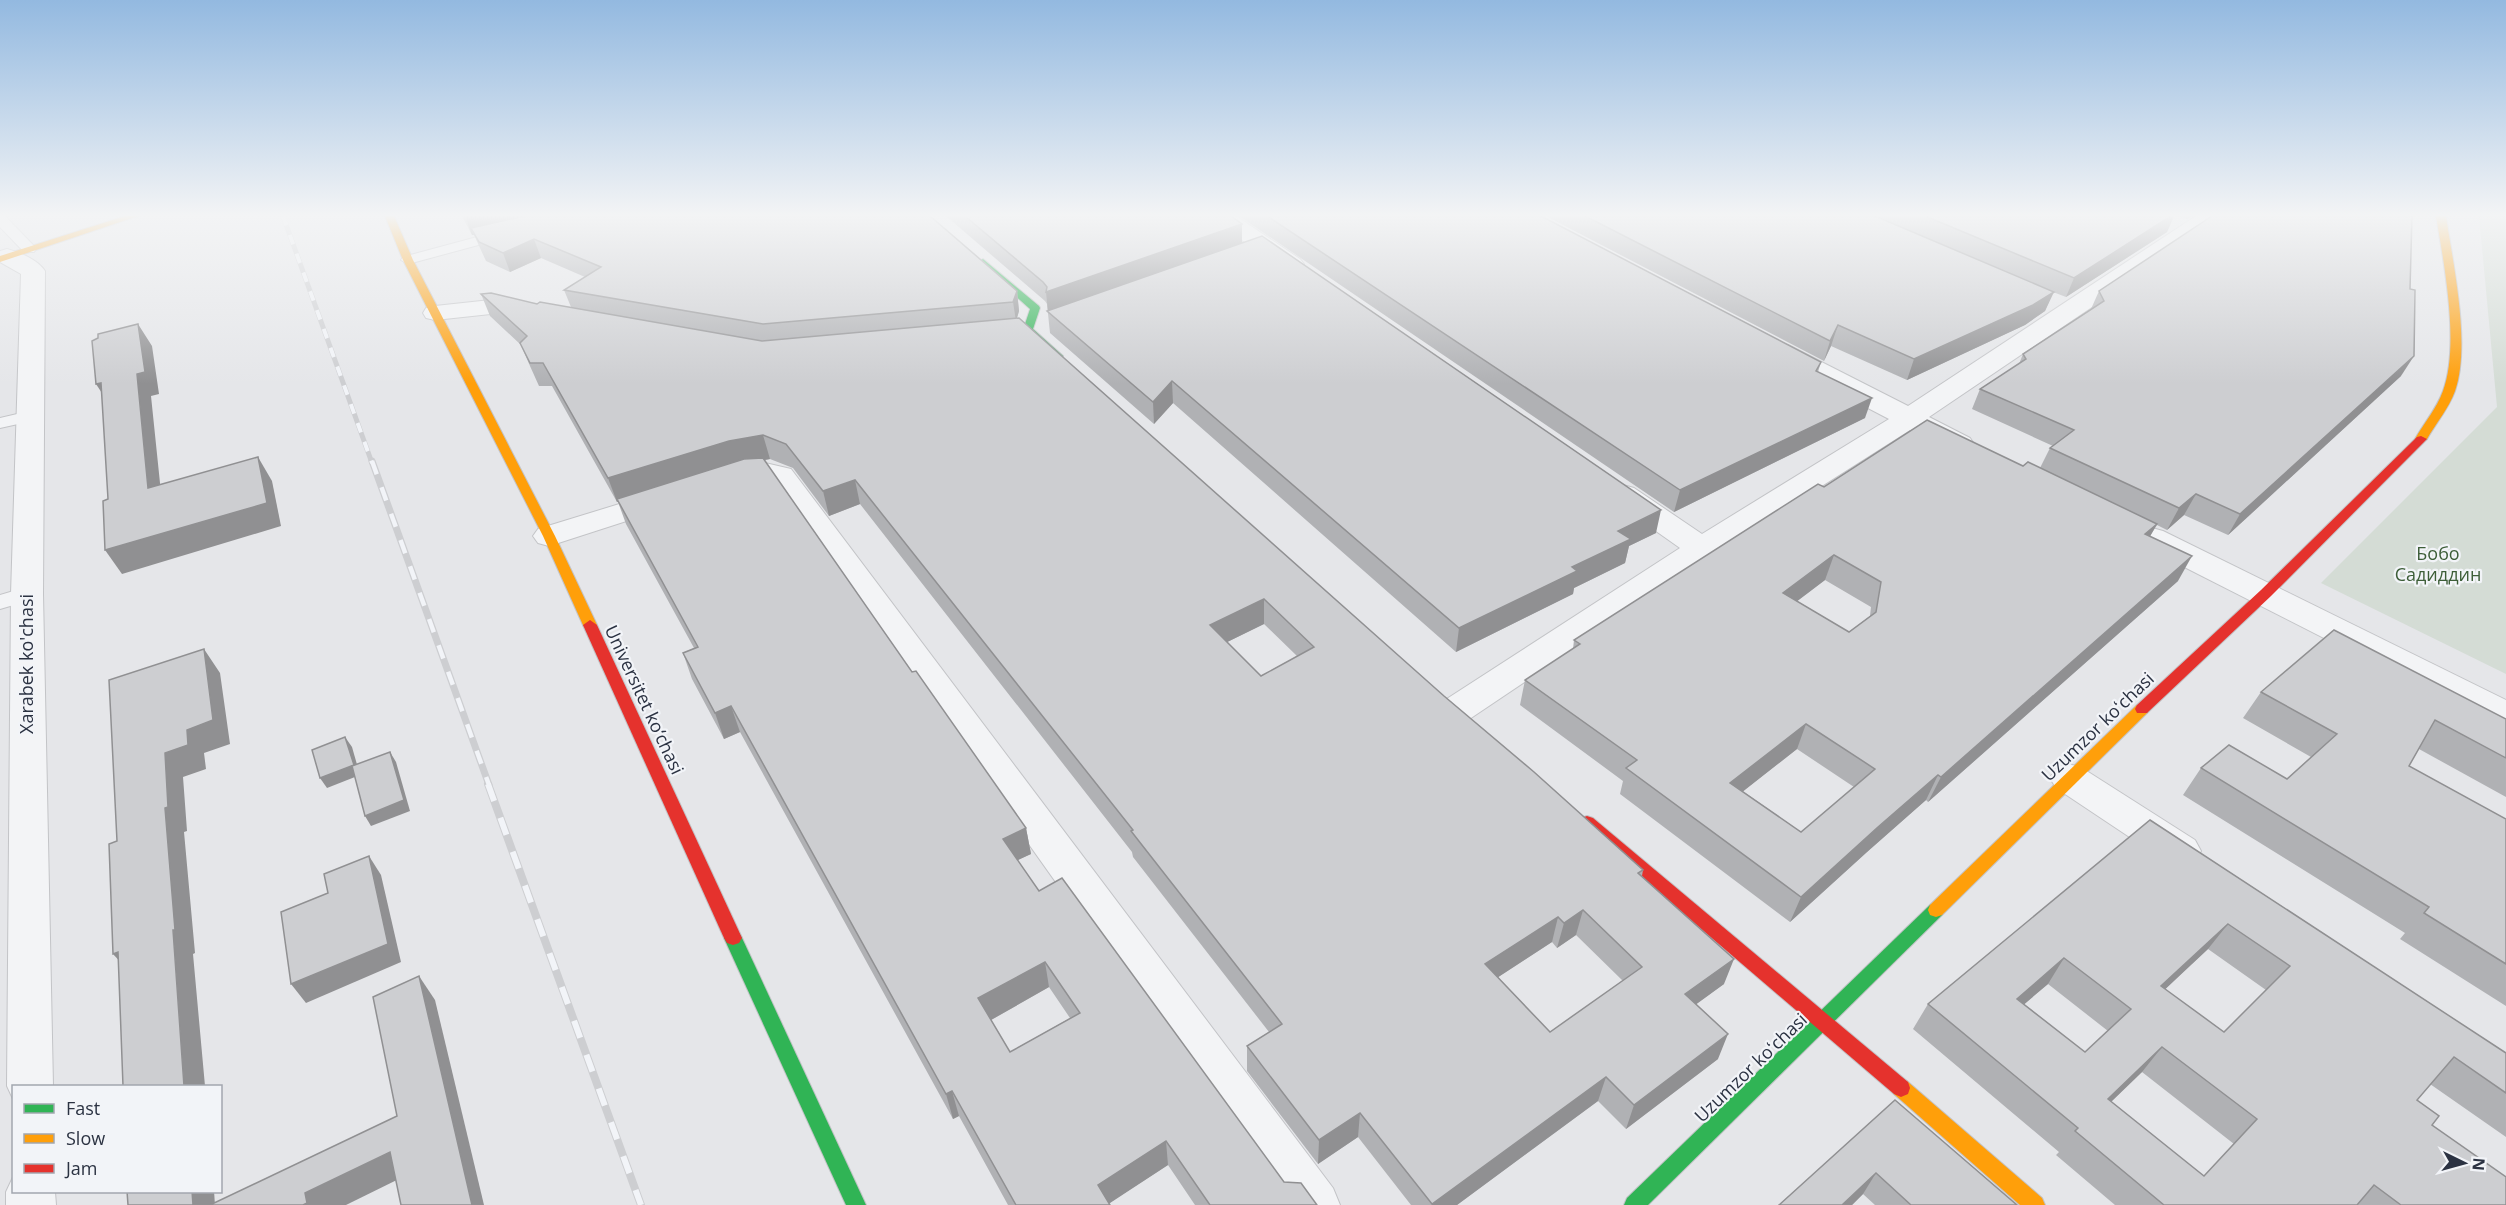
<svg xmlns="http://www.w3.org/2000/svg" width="2506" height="1205" viewBox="0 0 2506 1205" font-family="'Open Sans',sans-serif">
<rect width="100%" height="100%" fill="#e5e6e9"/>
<path fill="#d4dcd5" d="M2479 216H2506V674L2321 583 2497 407Z"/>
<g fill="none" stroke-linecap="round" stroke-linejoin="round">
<g stroke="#c3c4c7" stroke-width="2">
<g id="lane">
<path d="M0 216H5L34 246 36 249 34 252H24L0 227Z"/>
<path d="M503 230 510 234 508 237 408 264 401 260 403 257Z"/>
<path d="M30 411 36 412 39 416 36 420 0 428V418Z"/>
<path d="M27 587 34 589 37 594 34 599 0 609V595Z"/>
</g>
</g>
<g stroke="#c3c4c7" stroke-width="2">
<g id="street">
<path d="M1211 216H1236L1300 259 1304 264 1300 269 1292 271 1284 269 1214 221Z"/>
<path d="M2196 216H2222L2219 221 1929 417 1970 438 1974 444 1970 450C1949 455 1929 439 1910 430L1713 555 1468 720 1455 724 1442 720 1437 711 1442 702 1680 548 1612 500 1608 494 1612 488 1623 485 1634 488 1702 534 1889 419 1770 357 1766 351 1770 345 1779 343 1788 345 1908 406Z"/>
<path d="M7 249C19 252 38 260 45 271L43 594 53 1086H14V1101L7 1086 11 594 21 274 0 262V251Z"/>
<path d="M500 299 541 307 544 312 541 317 532 319 500 313 435 320 426 318 423 313 426 308 435 306Z"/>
<path d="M761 462 791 469 1333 1188 1340 1205H1285L771 481C752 477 736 490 718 485L713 479 718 473Z"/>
<path d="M665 490 676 493 680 499 676 505 549 546 538 543 533 536 538 529Z"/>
<path d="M2152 528 2163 531 2506 700V728L2493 724 2141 545 2136 538 2141 531Z"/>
<path d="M2069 764 2082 768 2195 840 2201 851 2195 862 2181 867 2167 862 2056 788 2050 778 2056 768Z"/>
<path d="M14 1175V1192H55L56 1205H6V1192Z"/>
</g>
</g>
<g stroke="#c3c4c7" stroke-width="2">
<g id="fast">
<path d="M983 259 1039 306 1040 308 1033 329 1063 356V360H1055L1024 332 1023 330 1030 309 980 264 978 262Z"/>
<path d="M1936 903 1942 905 1944 910 1942 915 1648 1205H1624L1627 1198 1930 905Z"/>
<path d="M733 931 739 933 742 938 866 1205H846L724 938 727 933Z"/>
</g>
</g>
<g stroke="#c3c4c7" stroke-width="2">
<g id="slow">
<path d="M125 216H138L0 262V256Z"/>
<path d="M385 216H394L413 260 555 536 597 625 595 628H585L583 625 543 536 403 260Z"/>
<path d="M2436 216H2446C2453 264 2471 345 2455 391 2449 408 2436 423 2427 439L2421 442 2415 439C2424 423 2437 408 2443 391 2460 345 2444 264 2436 216Z"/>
<path d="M2142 704 2147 705 2149 709 2147 713 1942 915 1936 917 1930 915 1928 910 1930 905 2137 705Z"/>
<path d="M1901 1079 1908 1082 2042 1198 2045 1205H2020L1894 1094 1892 1088 1894 1082Z"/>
</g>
</g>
<g stroke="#c3c4c7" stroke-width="2">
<g id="jam">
<path d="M2421 436 2427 439 2425 441 2271 596 2147 713H2137L2135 709 2137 705 2261 590 2417 437Z"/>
<path d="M590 620 597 625 742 938 739 943 733 945 727 943 724 938 583 625Z"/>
<path d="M1587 816 1593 818 1908 1082 1910 1088 1908 1094 1901 1097 1894 1094 1581 826 1579 822 1581 818Z"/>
</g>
</g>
<use href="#lane" fill="#f3f4f6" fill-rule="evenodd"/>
<use href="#street" fill="#f3f4f6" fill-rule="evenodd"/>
<use href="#fast" fill="#30b455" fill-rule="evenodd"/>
<use href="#slow" fill="#ff9f0a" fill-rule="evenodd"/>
<use href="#jam" fill="#e5322d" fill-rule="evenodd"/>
<g stroke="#cdced1" stroke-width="5">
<path id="rail-far2" d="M283 216 372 463"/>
</g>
<g stroke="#cdced1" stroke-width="7">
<path id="rail-far1" d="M372 461 489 785"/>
</g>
<g stroke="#cdced1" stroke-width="8">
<path id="rail" d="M488 784 641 1205"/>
</g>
<use href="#rail-far2" stroke="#f2f4f8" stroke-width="4" stroke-dasharray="10" stroke-linecap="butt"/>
<use href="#rail-far1" stroke="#f2f4f8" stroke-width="4.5" stroke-dasharray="14" stroke-linecap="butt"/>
<use href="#rail" stroke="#f2f4f8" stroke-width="6" stroke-dasharray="18" stroke-linecap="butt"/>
</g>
<g fill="#b0b1b4" fill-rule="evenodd">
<path d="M462 216H930L1017 291 1019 311 1017 318 1444 696 1643 870 1642 876 1724 984 1696 1004 1718 1059 1626 1129 1598 1101 1457 1205H1411L1358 1137 1318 1164 1247 1071V1046L1269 1032 1133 857 1132 852 860 504 829 516 793 468 770 459 764 460 912 672 1026 828 1031 854 1017 860 1039 891 1284 1182 1317 1205H1195L1168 1165 1109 1203 1110 1205H1008L959 1116 953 1119 740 732 724 739 692 679 683 653 694 648 626 524 618 502H617L552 386H539L530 366 521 345 490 316 481 294 537 304 571 307 564 290 585 277 541 258 510 272 486 261 474 235H472ZM1264 624 1297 656 1261 676 1227 642ZM1576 935 1623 981 1550 1032 1498 977 1552 942 1557 948ZM1049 987 1070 1018 1010 1052 991 1020Z"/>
<path d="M946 216H1231L1242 224V243L1656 533 1629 546 1625 563 1574 588 1573 594 1456 652 1173 403 1154 424 1050 333 1047 304 1045 301Z"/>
<path d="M1239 216H1541L1821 362 1818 372 1865 418 1674 512Z"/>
<path d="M1546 216H2174L2167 232 2066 297 2053 292 2045 311 2025 325 1907 380 1831 346 1824 361Z"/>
<path d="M2177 216H2192L2187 219Z"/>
<path d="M2099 291 2401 376 2228 535 2184 515 2167 530 2157 525 2150 536 2178 581 1928 802 1926 800 1867 852 1790 922 1620 794 1623 781 1520 705 1525 680 1573 649 1574 640 1824 487 2023 466 2040 468 2050 448 2053 446 1972 409 1980 389 2019 364 2023 354 2091 309ZM1825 580 1871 607 1870 616 1849 632 1797 601ZM1797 749 1854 787 1801 832 1743 791Z"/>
<path d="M2261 692 2506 719V797L2419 749 2409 766 2506 819V1006L2400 939 2405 933 2183 795 2201 768 2287 779 2311 757 2243 718Z"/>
<path d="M2150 820 2506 1053V1137L2430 1084 2417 1100 2432 1125 2506 1205H2115L2056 1155 2059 1152 1913 1029 1928 1004ZM2208 949 2266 990 2224 1032 2165 989ZM2048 984 2108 1031 2085 1052 2024 1004ZM2142 1072 2234 1144 2204 1176 2111 1102Z"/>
<path d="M1895 1100 2017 1205H1875L1863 1194 1852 1205H1779Z"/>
</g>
<g fill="#909092">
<path d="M465 216H555L471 228 474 235H472Z"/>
<path d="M2171 216H2174L2167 232 2066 297 2074 278Z"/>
<path d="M1242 224V243L1048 312 1046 292Z"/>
<path d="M534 239 541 258 510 272 503 253Z"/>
<path d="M1017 291 1019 311 1016 321 1013 302Z"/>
<path d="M2054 292 2045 311 2025 325 1907 380 1914 359Z"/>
<path d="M138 324 152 346 159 394 151 396 163 512 148 488 137 374Z"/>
<path d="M1838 325 1831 346 1824 361 1830 341Z"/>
<path d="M2414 356 2401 376 2228 535 2240 514Z"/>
<path d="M1172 381 1173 403 1154 424 1153 402Z"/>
<path d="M101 383 111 407 96 384Z"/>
<path d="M1872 398 1865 418 1674 512 1680 490Z"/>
<path d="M763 435 770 459 736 465 617 499 618 502H617L608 478 729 441Z"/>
<path d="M258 457 272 481 281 526 122 574 105 550Z"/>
<path d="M855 480 860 504 829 516 823 491Z"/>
<path d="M2196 494 2184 515 2167 530 2179 508Z"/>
<path d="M1661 510 1656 533 1629 546 1625 563 1574 588 1573 594 1456 652 1459 628 1572 567 1618 531Z"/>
<path d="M2157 524 2143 549 2145 534Z"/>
<path d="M1834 555 1825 580 1775 618 1783 593Z"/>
<path d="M2192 556 2178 581 1928 802 1941 777Z"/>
<path d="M1264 599V624L1211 650 1210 625Z"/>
<path d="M204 649 220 673 230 744 204 753 206 769 183 777 187 831 184 832 195 953 193 954 205 1086H184L173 930 165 808V753L187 730Z"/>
<path d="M731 706 740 732 724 739 715 713Z"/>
<path d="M1806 724 1797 749 1722 808 1730 783Z"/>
<path d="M345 737 352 747 360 775 327 788 320 778Z"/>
<path d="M390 752 396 762 410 811 371 826 365 816Z"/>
<path d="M1938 775 1926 800 1867 852 1790 922 1801 897 1878 827Z"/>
<path d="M1026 828 1031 854 1007 865 1003 839Z"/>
<path d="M369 856 381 875 401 962 306 1003 291 984Z"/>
<path d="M1583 910 1576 935 1557 948 1564 923Z"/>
<path d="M1558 917 1552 942 1480 989 1485 964Z"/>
<path d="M2228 924 2208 949 2142 1011 2161 986Z"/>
<path d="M118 952 135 978 113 954Z"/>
<path d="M2064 958 2048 984 2001 1024 2017 999Z"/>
<path d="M1734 959 1724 984 1676 1019 1685 994Z"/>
<path d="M1045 962 1049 987 984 1024 978 998Z"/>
<path d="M419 976 435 1000 484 1205H472Z"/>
<path d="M1728 1034 1718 1059 1626 1129 1634 1105Z"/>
<path d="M2162 1047 2142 1072 2089 1123 2108 1099Z"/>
<path d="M1606 1077 1598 1101 1457 1205H1432V1204Z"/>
<path d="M952 1091 959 1116 953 1119 946 1094Z"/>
<path d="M1360 1113 1358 1137 1318 1164 1319 1140Z"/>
<path d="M1166 1141 1168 1165 1107 1205 1098 1185Z"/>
<path d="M390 1152 409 1174 346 1205H303L305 1193Z"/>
<path d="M1876 1173 1863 1194 1852 1205H1842Z"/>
<path d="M192 1191H214L215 1205H193Z"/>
</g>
<g fill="#cdced1" stroke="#909092" stroke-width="1.5" fill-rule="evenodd">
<path d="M525 216H930L1017 291 1013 302 763 324 564 290 601 267 534 239 503 253 479 242 471 228Z"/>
<path d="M965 216H1231L1242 224 1046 292 1047 287 1043 282Z"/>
<path d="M1267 216H1541L1821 362 1816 371 1872 398 1680 490Z"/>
<path d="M1585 216H1875L2054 292 2033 305 1914 359 1838 325 1830 341Z"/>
<path d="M1925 216H2171L2074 278Z"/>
<path d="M2212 216H2412L2410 289 2415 290 2414 356 2240 514 2196 494 2179 508 2050 448 2074 430 1980 389 2026 359 2023 354 2104 301 2099 291Z"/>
<path d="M1262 236 1661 510 1618 531 1631 539 1572 567 1577 571 1459 628 1172 381 1153 402 1047 311Z"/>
<path d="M491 293 537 304 540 302 762 341 1019 318 1444 696 1534 772 1643 870 1638 873 1734 959 1685 994 1728 1034 1634 1105 1606 1077 1432 1204 1360 1113 1319 1140 1247 1046 1282 1024 1131 831 1133 830 855 480 823 491 786 444 763 435 729 441 608 478 543 363H530L520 343 527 336 481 294ZM1264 599 1314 647 1261 676 1210 625ZM1583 910 1642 967 1550 1032 1485 964 1558 917 1564 923Z"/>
<path d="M138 324 145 372 137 374 148 488 258 457 267 503 105 550 103 501 108 499 101 383 96 384 92 341 98 338V334Z"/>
<path d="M1927 420 2023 466 2028 462 2157 524 2145 534 2192 556 1941 777 1938 775 1878 827 1801 897 1626 768 1637 760 1525 680 1580 644 1574 640 1818 484 1824 487ZM1834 555 1881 582 1876 612 1849 632 1783 593ZM1806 724 1875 769 1801 832 1730 783Z"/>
<path d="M763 458 912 672 916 671 1026 828 1003 839 1039 891 1062 878 1284 1182 1301 1183 1317 1205H1210L1166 1141 1098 1185 1110 1205H1016L952 1091 946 1094 731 706 715 713 683 653 698 647 617 499 744 459ZM1045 962 1080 1013 1010 1052 978 998Z"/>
<path d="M2334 630 2506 719V758L2435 720 2409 766 2506 819V964L2424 913 2429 907 2201 768 2229 745 2287 779 2337 734 2261 692Z"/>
<path d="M204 649 213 720 187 730 188 745 165 753 168 807 165 808 175 930H173L184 1086H123L118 952 113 954 109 844 117 841 109 680Z"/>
<path d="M345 737 354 765 320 778 312 750Z"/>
<path d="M390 752 404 800 365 816 352 766Z"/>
<path d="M2150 820 2506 1053V1093L2454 1057 2417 1100 2439 1116 2432 1125 2506 1177V1205H2401L2374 1185 2357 1205H2164L2075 1131 2078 1128 1928 1004ZM2228 924 2290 966 2224 1032 2161 986ZM2064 958 2131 1009 2085 1052 2017 999ZM2162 1047 2257 1119 2204 1176 2108 1099Z"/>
<path d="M369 856 388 944 291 984 281 912 328 893 324 874Z"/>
<path d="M419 976 472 1205H401L390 1152 305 1193 307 1203 303 1205H210L397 1116 373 997Z"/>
<path d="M1895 1100 2017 1205H1911L1876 1173 1842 1205H1779Z"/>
<path d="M127 1191H192L193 1205H128Z"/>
</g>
<linearGradient id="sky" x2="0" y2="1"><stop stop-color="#93b9e0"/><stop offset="0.56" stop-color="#f3f4f5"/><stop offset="1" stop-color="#f3f4f5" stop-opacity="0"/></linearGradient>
<rect width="2506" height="384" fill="url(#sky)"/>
<g text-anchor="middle" stroke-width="4.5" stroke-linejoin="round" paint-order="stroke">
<g font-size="18" fill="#3d5e38" stroke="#f2f4f8">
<text x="2438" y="560">Бобо<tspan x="2438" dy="21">Садиддин</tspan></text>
</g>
<g font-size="18" fill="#2b3242" stroke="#f2f4f8">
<text transform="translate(27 664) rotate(-90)" y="6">Xarabek ko'chasi</text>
<text transform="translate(644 700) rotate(65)" y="6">Universitet kо‘chasi</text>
<text transform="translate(2098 727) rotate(-44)" y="6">Uzumzor koʻchasi</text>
<text transform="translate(1751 1068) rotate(-44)" y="6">Uzumzor koʻchasi</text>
</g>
</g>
<rect x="12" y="1085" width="210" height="108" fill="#f2f4f8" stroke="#a2a6af" stroke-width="1.5"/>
<rect x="24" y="1104" width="30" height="9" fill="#30b455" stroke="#a2a6af" stroke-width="1.5"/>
<text x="66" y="1115" font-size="18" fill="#2b3242">Fast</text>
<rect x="24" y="1134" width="30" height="9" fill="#ff9f0a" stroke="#a2a6af" stroke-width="1.5"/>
<text x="66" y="1145" font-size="18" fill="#2b3242">Slow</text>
<rect x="24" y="1164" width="30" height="9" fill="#e5322d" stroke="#a2a6af" stroke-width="1.5"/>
<text x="66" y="1175" font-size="18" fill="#2b3242">Jam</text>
<g transform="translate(2464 1163) rotate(95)" stroke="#f2f4f8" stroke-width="4.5" paint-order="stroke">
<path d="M0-4.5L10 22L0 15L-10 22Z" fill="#2b3242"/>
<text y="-9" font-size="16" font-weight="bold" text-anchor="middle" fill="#2b3242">N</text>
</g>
</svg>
